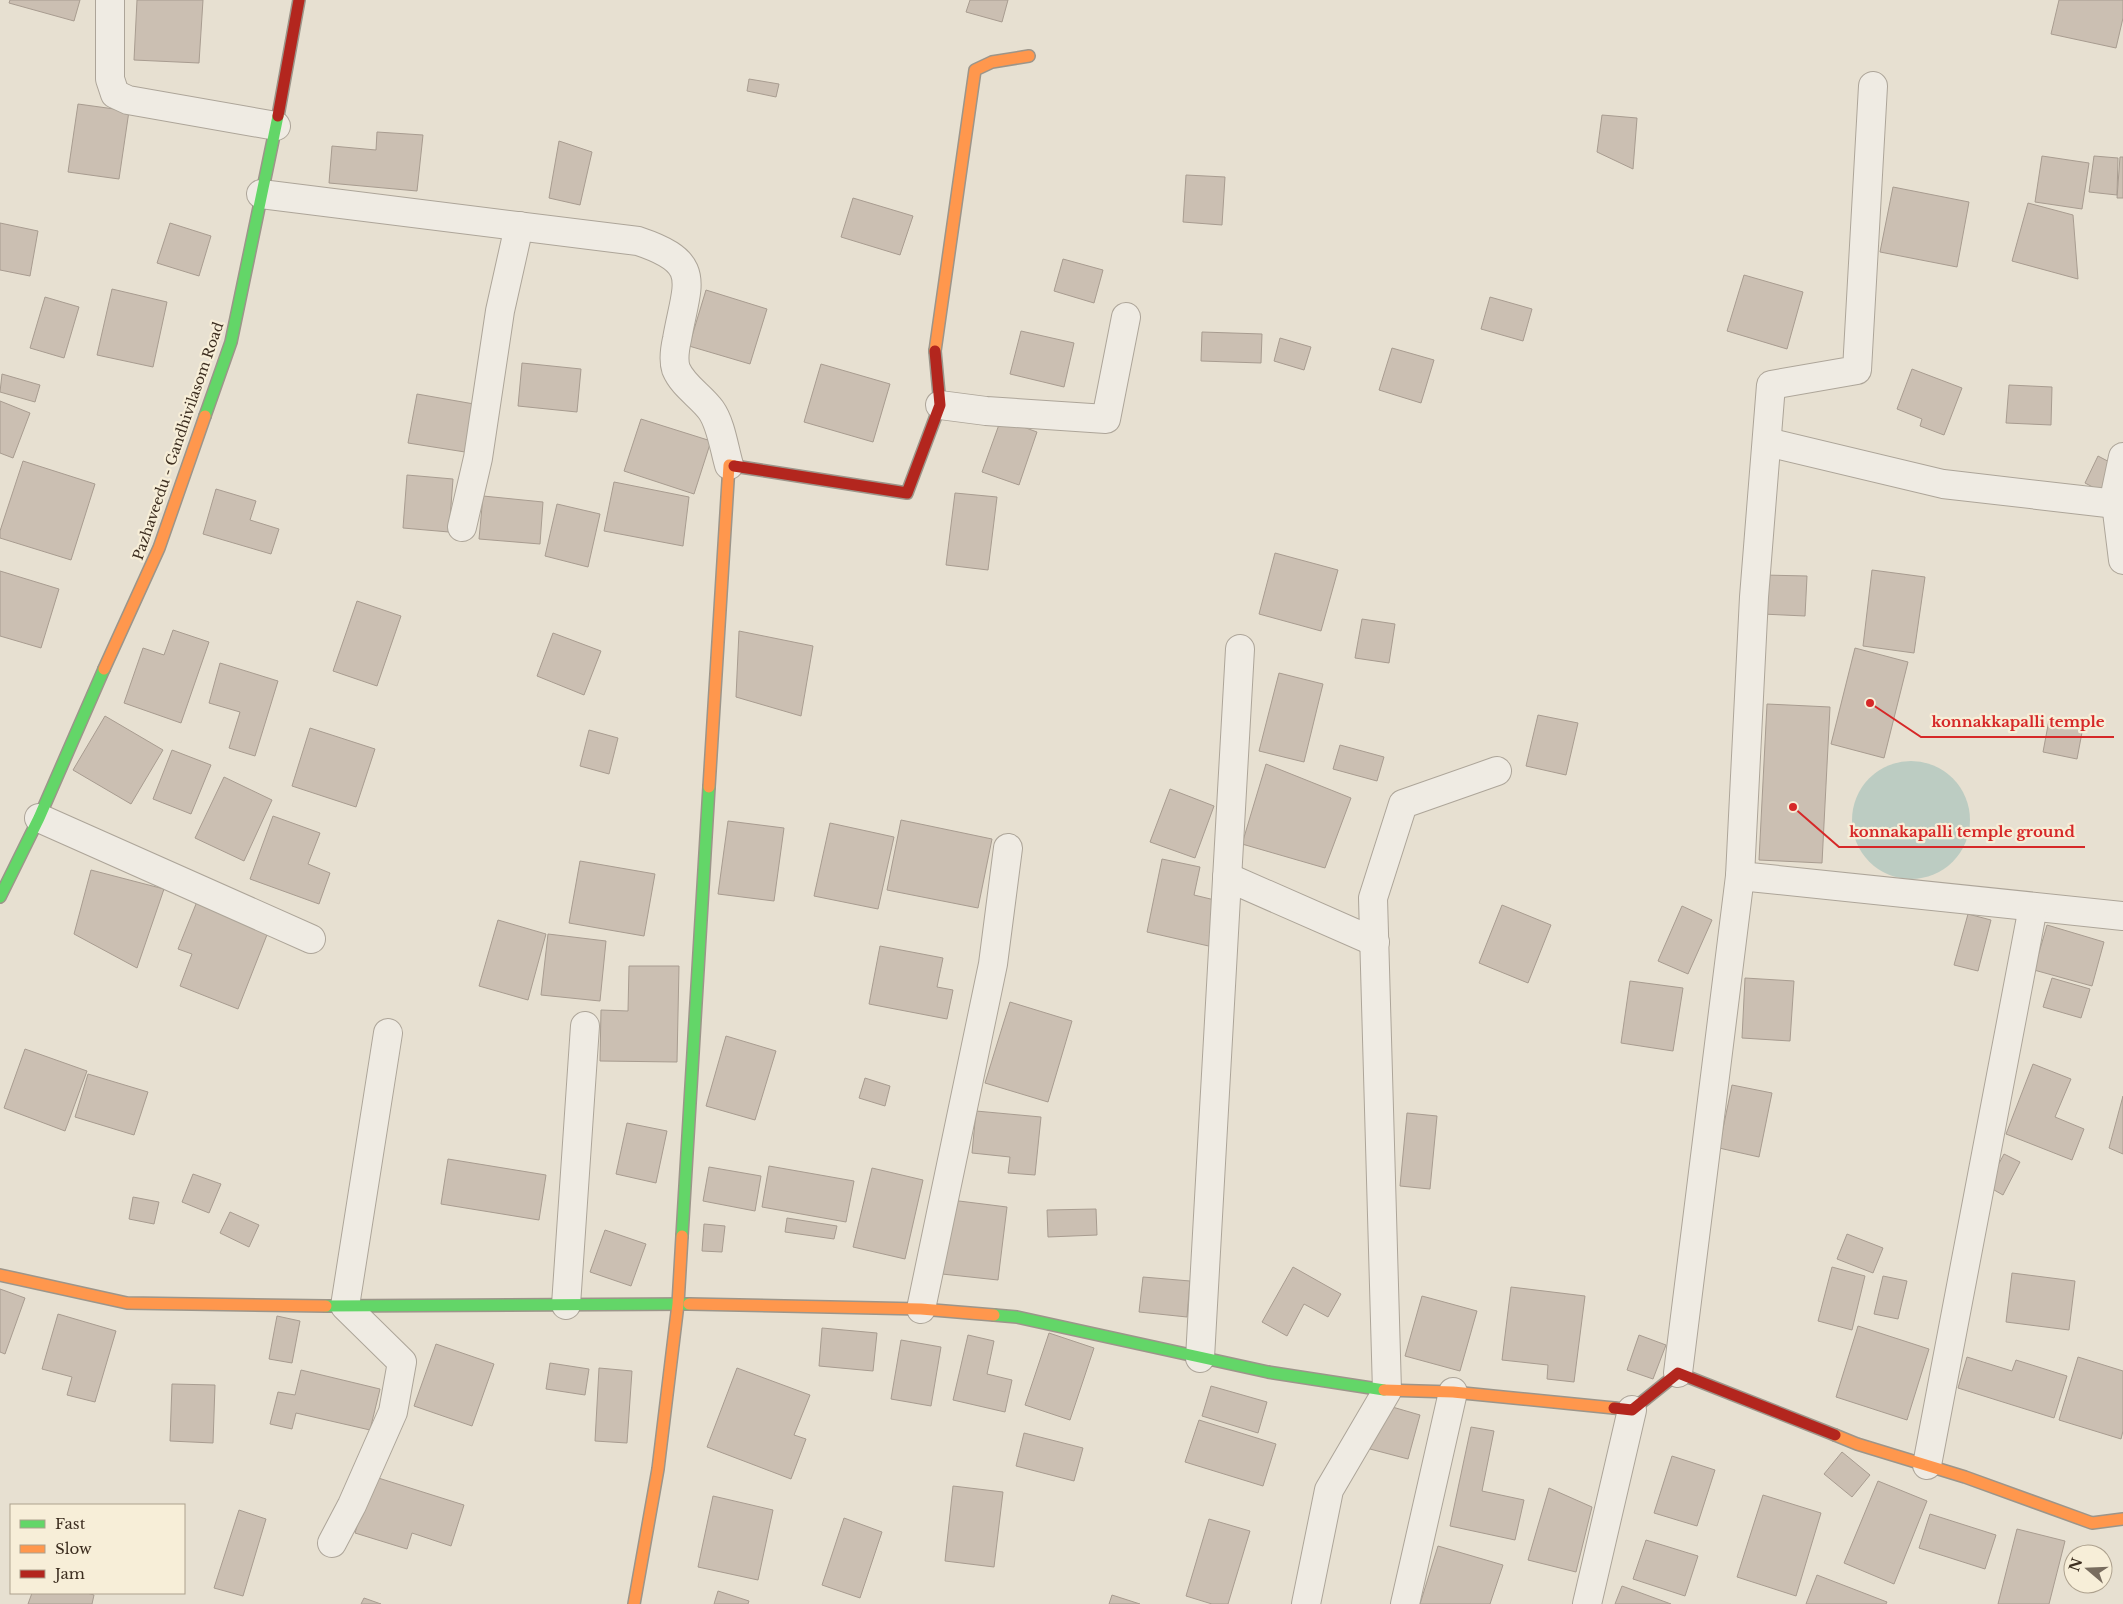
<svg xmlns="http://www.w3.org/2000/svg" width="2123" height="1604" viewBox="0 0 2123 1604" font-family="'Libre Baskerville',serif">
<rect width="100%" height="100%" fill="#e7e0d1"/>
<circle fill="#bcccc2" cx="1911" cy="820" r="59"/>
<g fill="#cbbfb2" stroke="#a89c90">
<path d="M10 0H80L74 21 9 3Z"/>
<path d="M137 0H203L199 63 134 60Z"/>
<path d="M970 0H1008L1002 22 966 12Z"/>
<path d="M2059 0H2123V18L2116 48 2051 34Z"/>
<path d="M749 79 779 84 776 97 747 91Z"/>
<path d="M78 104 129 111 119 179 68 172Z"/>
<path d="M1602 115 1637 118 1633 169 1597 152Z"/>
<path d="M377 132 423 135 417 191 329 183 332 146 376 150Z"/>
<path d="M559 141 592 152 580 205 549 198Z"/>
<path d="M2042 156 2089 163 2082 209 2035 202Z"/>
<path d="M2094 156 2118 158 2117 195 2089 192Z"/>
<path d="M2120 157H2123V198H2117Z"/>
<path d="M1186 175 1225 177 1222 225 1183 222Z"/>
<path d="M1893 187 1969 202 1957 267 1880 252Z"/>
<path d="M853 198 913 216 900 255 841 237Z"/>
<path d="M2028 203 2073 215 2078 279 2012 261Z"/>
<path d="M0 223 38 231 30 276 0 270Z"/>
<path d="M170 223 211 236 199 276 157 263Z"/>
<path d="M1063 259 1103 270 1094 303 1054 291Z"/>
<path d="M1744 275 1803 292 1787 349 1727 331Z"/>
<path d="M112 289 167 302 153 367 97 355Z"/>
<path d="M706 290 767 309 750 364 689 346Z"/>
<path d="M45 297 79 307 64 358 30 348Z"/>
<path d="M1490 297 1532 309 1523 341 1481 329Z"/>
<path d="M1021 331 1074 343 1064 387 1010 374Z"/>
<path d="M1202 332 1262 334 1261 363 1201 361Z"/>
<path d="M1280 338 1311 347 1304 370 1274 361Z"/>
<path d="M1392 348 1434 360 1421 403 1379 390Z"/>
<path d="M522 363 581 369 577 412 518 406Z"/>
<path d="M821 364 890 384 873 442 804 422Z"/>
<path d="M1912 369 1962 388 1944 435 1920 426 1922 419 1897 409Z"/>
<path d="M2 374 40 385 35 402 0 392Z"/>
<path d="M2009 385 2052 387 2051 425 2006 423Z"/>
<path d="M417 394 474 404 465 452 408 443Z"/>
<path d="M0 401 30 413 13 458 0 453Z"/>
<path d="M641 419 711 441 694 494 624 471Z"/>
<path d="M1001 419 1037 432 1019 485 982 472Z"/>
<path d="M2098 456 2119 467 2106 494 2085 483Z"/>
<path d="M23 461 95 484 71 560 0 538V531Z"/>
<path d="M407 475 453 479 449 532 403 528Z"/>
<path d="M614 482 689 497 683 546 604 531Z"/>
<path d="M216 489 256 501 250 520 279 529 271 554 203 534Z"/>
<path d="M955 493 997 497 988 570 946 565Z"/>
<path d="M483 496 543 502 540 544 479 539Z"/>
<path d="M557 504 600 514 588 567 545 556Z"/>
<path d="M1275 553 1338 570 1321 631 1259 614Z"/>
<path d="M1872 570 1925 577 1914 653 1863 646Z"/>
<path d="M0 571 59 589 41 648 0 636Z"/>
<path d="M1763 575 1807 576 1805 616 1762 614Z"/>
<path d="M357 601 401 616 377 686 333 671Z"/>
<path d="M1362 619 1395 624 1389 663 1355 658Z"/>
<path d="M173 630 209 642 181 723 124 703 143 648 164 655Z"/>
<path d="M739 631 813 646 801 716 736 697Z"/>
<path d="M553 633 601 651 584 695 537 676Z"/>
<path d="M1855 648 1908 662 1884 758 1831 744Z"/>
<path d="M220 663 278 681 255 756 229 748 240 712 209 703Z"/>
<path d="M1279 673 1323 684 1304 762 1259 751Z"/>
<path d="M1767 704 1830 707 1822 863 1759 860Z"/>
<path d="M1538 715 1578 723 1566 775 1526 766Z"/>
<path d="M105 716 163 750 131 804 73 770Z"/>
<path d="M2049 720 2083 727 2077 759 2043 752Z"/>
<path d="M310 728 375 749 356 807 292 786Z"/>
<path d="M589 730 618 738 609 774 580 766Z"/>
<path d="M1340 745 1384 757 1377 781 1333 769Z"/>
<path d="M172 750 211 765 191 814 153 799Z"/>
<path d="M1266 764 1351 798 1325 868 1242 844Z"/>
<path d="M224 777 272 800 244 861 195 838Z"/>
<path d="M1170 789 1214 806 1195 858 1150 842Z"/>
<path d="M273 816 320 833 308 864 330 873 319 904 250 879Z"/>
<path d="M901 820 992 839 978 908 887 890Z"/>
<path d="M728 821 784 828 774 901 718 894Z"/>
<path d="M830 823 894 837 878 909 814 896Z"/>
<path d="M1162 859 1200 867 1194 895 1223 902 1213 947 1147 932Z"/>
<path d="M580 861 655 874 644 936 569 923Z"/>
<path d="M91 870 164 889 137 968 74 934Z"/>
<path d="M200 894 272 922 238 1009 180 986 192 954 178 949Z"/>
<path d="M1502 905 1551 925 1528 983 1479 963Z"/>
<path d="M1682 906 1712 920 1688 974 1658 961Z"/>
<path d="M1968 914 1991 920 1978 971 1954 965Z"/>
<path d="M498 920 546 934 528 1000 479 986Z"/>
<path d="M2047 925 2104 942 2092 986 2034 970Z"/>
<path d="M548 934 606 941 600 1001 541 995Z"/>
<path d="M880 946 943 958 937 987 953 990 947 1019 869 1004Z"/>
<path d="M629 966H679L677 1062 600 1061 601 1010 628 1011Z"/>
<path d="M1745 978 1794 981 1790 1041 1742 1038Z"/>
<path d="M2052 978 2090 989 2081 1018 2043 1007Z"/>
<path d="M1630 981 1683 988 1673 1051 1621 1043Z"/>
<path d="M1010 1002 1072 1021 1048 1102 985 1083Z"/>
<path d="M726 1036 776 1051 755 1120 706 1106Z"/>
<path d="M25 1049 87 1071 65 1131 4 1108Z"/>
<path d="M2033 1064 2071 1079 2055 1117 2084 1129 2072 1160 2006 1134Z"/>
<path d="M88 1074 148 1092 134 1135 75 1117Z"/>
<path d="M865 1078 890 1086 885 1106 859 1098Z"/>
<path d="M1732 1085 1772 1093 1759 1157 1719 1148Z"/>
<path d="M2123 1096V1154L2109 1148Z"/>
<path d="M976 1111 1041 1117 1035 1175 1008 1173 1010 1157 972 1153Z"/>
<path d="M1407 1113 1437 1116 1430 1189 1400 1186Z"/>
<path d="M627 1123 667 1131 656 1183 616 1174Z"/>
<path d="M2004 1154 2020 1162 2003 1195 1987 1186Z"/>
<path d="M448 1159 546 1175 539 1220 441 1204Z"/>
<path d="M769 1166 854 1181 846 1222 762 1207Z"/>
<path d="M709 1167 761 1176 755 1211 703 1201Z"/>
<path d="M872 1168 923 1180 905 1259 853 1247Z"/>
<path d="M193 1174 221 1184 209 1213 182 1202Z"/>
<path d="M133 1197 159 1202 154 1224 129 1219Z"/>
<path d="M951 1200 1007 1207 998 1280 942 1274Z"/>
<path d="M1096 1209 1097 1235 1048 1237 1047 1210Z"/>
<path d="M230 1212 259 1225 249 1247 220 1233Z"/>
<path d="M787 1218 837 1226 834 1239 785 1232Z"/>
<path d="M704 1224 725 1226 722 1252 702 1251Z"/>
<path d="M605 1230 646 1244 631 1286 590 1272Z"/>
<path d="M1847 1234 1883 1248 1873 1273 1837 1259Z"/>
<path d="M1293 1267 1341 1294 1328 1317 1304 1304 1287 1336 1262 1322Z"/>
<path d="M1832 1267 1865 1276 1852 1330 1818 1321Z"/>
<path d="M2012 1273 2075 1281 2069 1330 2006 1322Z"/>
<path d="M1883 1276 1907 1281 1898 1319 1874 1314Z"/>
<path d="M1143 1277 1190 1281 1187 1317 1139 1312Z"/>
<path d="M1511 1287 1585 1296 1574 1382 1547 1379 1548 1365 1502 1360Z"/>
<path d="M0 1289 25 1298 5 1354 0 1352Z"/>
<path d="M1422 1296 1477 1311 1460 1371 1405 1356Z"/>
<path d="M58 1314 116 1331 95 1402 67 1395 72 1377 42 1369Z"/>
<path d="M277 1316 300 1321 292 1363 269 1359Z"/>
<path d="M1858 1326 1929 1349 1907 1420 1836 1397Z"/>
<path d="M822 1328 877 1333 873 1371 819 1366Z"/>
<path d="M1049 1333 1094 1348 1070 1420 1025 1405Z"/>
<path d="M968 1335 994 1341 987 1374 1012 1380 1005 1412 953 1400Z"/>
<path d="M1639 1335 1666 1345 1653 1379 1627 1370Z"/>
<path d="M901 1340 941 1347 931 1406 891 1399Z"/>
<path d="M436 1344 494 1364 472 1426 414 1406Z"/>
<path d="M1967 1357 2012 1371 2016 1360 2067 1376 2054 1418 1958 1388Z"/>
<path d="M2078 1357 2123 1371V1431L2121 1439 2059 1420Z"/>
<path d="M550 1363 589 1369 585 1395 546 1389Z"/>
<path d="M599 1368 632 1371 627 1443 595 1441Z"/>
<path d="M737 1368 810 1395 794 1435 806 1439 791 1479 707 1447Z"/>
<path d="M301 1370 380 1389 370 1430 296 1413 292 1429 270 1424 278 1392 295 1395Z"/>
<path d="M172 1384 215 1385 213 1443 170 1441Z"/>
<path d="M1211 1386 1267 1402 1258 1433 1202 1416Z"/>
<path d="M1382 1404 1420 1415 1408 1459 1370 1449Z"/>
<path d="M1199 1420 1276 1444 1263 1486 1185 1462Z"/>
<path d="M1471 1427 1494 1431 1482 1491 1524 1500 1515 1540 1450 1526Z"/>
<path d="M1024 1433 1083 1448 1074 1481 1016 1466Z"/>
<path d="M1842 1452 1870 1475 1852 1497 1824 1474Z"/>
<path d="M1672 1456 1715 1470 1697 1526 1654 1513Z"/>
<path d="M372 1476 464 1505 451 1546 412 1533 407 1549 355 1533Z"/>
<path d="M1878 1481 1927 1501 1894 1584 1844 1563Z"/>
<path d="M953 1486 1003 1492 994 1567 945 1561Z"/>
<path d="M1549 1488 1592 1507 1576 1572 1528 1560Z"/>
<path d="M1763 1495 1821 1513 1796 1596 1737 1577Z"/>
<path d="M713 1496 773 1510 758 1580 698 1567Z"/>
<path d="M239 1510 266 1519 243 1596 214 1588Z"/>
<path d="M1930 1514 1996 1535 1985 1569 1919 1548Z"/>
<path d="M844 1518 882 1532 860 1598 822 1585Z"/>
<path d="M1209 1519 1250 1531 1228 1604H1212L1186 1596Z"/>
<path d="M2017 1529 2065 1541 2049 1604H1998Z"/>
<path d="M1646 1540 1698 1556 1685 1596 1633 1579Z"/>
<path d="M1438 1546 1503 1565 1490 1604H1420Z"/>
<path d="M1817 1575 1887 1602 1886 1604H1806Z"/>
<path d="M1622 1586 1671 1604H1615Z"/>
<path d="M718 1591 749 1601 748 1604H714Z"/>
<path d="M32 1593H87L94 1595 92 1604H28Z"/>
<path d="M1112 1595 1140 1604H1109Z"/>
<path d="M364 1598 381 1604H361Z"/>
</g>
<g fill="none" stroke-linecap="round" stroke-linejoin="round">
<g stroke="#ada599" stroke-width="30">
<g id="street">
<path d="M110 0V79L115 94 128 100 276 126"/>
<path d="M261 194 638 241C704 263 687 282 677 339 675 348 673 360 676 369 683 386 701 396 711 410 721 424 724 448 729 465"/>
<path d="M940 405 986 411 1106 419 1126 317"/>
<path d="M1767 442 1943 484 2116 504"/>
<path d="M2123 457 2115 495 2123 560"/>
<path d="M462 527 478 458 500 311 519 226"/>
<path d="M39 818 311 939"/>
<path d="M1740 876 1754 597 1771 385 1857 370 1873 86"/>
<path d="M1227 877 1375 942"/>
<path d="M566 1305 585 1026"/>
<path d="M921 1309 993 964 1008 848"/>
<path d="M1200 1358 1240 649"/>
<path d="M1678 1373 1740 876 2123 916"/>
<path d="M1927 1465 2033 907"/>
<path d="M332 1543 352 1505 393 1412 402 1362 345 1306 388 1033"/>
<path d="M1306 1604 1329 1490 1387 1391 1373 898 1403 804 1497 771"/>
<path d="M1405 1604 1453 1392"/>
<path d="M1587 1604 1632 1410"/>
</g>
</g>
<g stroke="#9c958a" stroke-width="14">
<g id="fast">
<path d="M205 416 231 342 278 116"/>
<path d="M0 897 39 818 104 669"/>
<path d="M682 1236 709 787"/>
<path d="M326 1306 689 1304"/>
<path d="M994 1315 1017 1317 1268 1372 1384 1390"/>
</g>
</g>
<g stroke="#9c958a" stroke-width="14">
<g id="slow">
<path d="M935 351 975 70 992 62 1029 56"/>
<path d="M104 669 159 548 205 416"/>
<path d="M709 787 729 465 734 466"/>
<path d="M0 1275 127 1303 326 1306"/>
<path d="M689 1304 921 1309 994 1315"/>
<path d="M1384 1390 1453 1392 1614 1408"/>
<path d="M1835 1435 1857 1444 1965 1477 2092 1523 2123 1519"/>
<path d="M634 1604 658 1469 678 1304 682 1236"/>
</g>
</g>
<g stroke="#9c958a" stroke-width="14">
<g id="jam">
<path d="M278 116 299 0"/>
<path d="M734 466 907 493 940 405 935 351"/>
<path d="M1614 1408 1632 1410 1678 1373 1835 1435"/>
</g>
</g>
<use href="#street" stroke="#efebe3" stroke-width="28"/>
<use href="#fast" stroke="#63d668" stroke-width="11"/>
<use href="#slow" stroke="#ff974d" stroke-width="11"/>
<use href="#jam" stroke="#b3261e" stroke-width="11"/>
</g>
<g text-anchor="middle" stroke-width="4.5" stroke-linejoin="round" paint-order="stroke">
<g font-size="14" fill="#3d2e20" stroke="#f7eed8">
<text transform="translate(178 441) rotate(-71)" y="5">Pazhaveedu - Gandhivilasom Road</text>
</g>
</g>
<path fill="none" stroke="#d62828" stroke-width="2" d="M1870 703L1921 737H2114M1793 807L1839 847H2085"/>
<g fill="#d62828" stroke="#f7eed8" stroke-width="2">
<circle cx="1870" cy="703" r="5"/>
<circle cx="1793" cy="807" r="5"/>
</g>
<g font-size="15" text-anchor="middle" font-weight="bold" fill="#d62828" stroke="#f7eed8" stroke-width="4.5" stroke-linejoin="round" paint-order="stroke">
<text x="2018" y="727">konnakkapalli temple</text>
<text x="1962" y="837">konnakapalli temple ground</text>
</g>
<rect x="10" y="1504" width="175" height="90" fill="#f7eed8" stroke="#ada18e"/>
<rect x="20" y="1520" width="25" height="8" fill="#63d668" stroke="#ada18e"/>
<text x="55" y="1529" font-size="15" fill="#3d2e20">Fast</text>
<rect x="20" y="1545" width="25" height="8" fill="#ff974d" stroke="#ada18e"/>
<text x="55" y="1554" font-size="15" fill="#3d2e20">Slow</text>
<rect x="20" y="1570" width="25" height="8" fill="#b3261e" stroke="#ada18e"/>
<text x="55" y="1579" font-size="15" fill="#3d2e20">Jam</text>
<g transform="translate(2088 1569) rotate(289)"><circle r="24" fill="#f7eed8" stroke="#ada18e"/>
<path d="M0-4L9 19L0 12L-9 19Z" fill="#786c5e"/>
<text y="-8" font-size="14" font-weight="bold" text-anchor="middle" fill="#3d2e20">N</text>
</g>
</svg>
